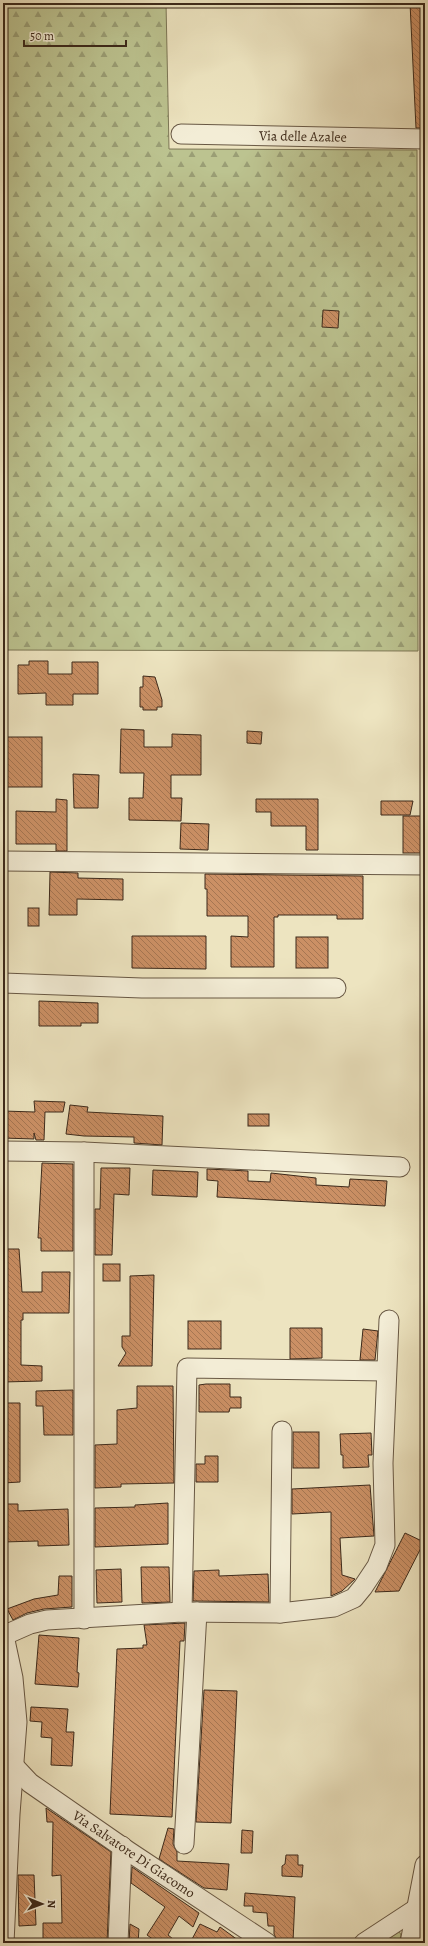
<svg xmlns="http://www.w3.org/2000/svg" width="428" height="1946" viewBox="0 0 428 1946" font-family="Alegreya,serif">
<defs>
<pattern id="forest-firs" width="22" height="20" patternUnits="userSpaceOnUse"><rect width="22" height="20" fill="#bcc390"/><path d="M5 1l3.5 6h-7zM16 11l3.5 6h-7z" fill="#9a9e75"/></pattern>
<pattern id="park-crowns" width="20" height="18" patternUnits="userSpaceOnUse"><rect width="20" height="18" fill="#bcc390"/><path d="M2 6a3 3 0 1 1 6 0M12 15a3 3 0 1 1 6 0" fill="none" stroke="#9a9e75"/></pattern>
<pattern id="building-back-hatch" width="6" height="6" patternUnits="userSpaceOnUse"><rect width="6" height="6" fill="#cb9065"/><path d="M-1 5l2 2M0 0l6 6M5-1l2 2" fill="none" stroke="#a67652"/></pattern>
</defs>
<rect width="100%" height="100%" fill="#ede4c0"/>
<filter id="stains"><feTurbulence type="fractalNoise" baseFrequency=".005" numOctaves="4"/><feColorMatrix values="0 0 0 0 .2 0 0 0 0 .09 0 0 0 0 .02 0 0 0 .5 -.17"/></filter>
<radialGradient id="worn" r=".72"><stop offset=".6" stop-color="#630" stop-opacity="0"/><stop offset="1" stop-color="#630" stop-opacity=".3"/></radialGradient>
<path fill="url(#forest-firs)" stroke="#7c7655" d="M3 3H166L169 149 417 150 418 651 3 650Z"/>
<path fill="url(#park-crowns)" stroke="#7c7655" d="M399 1931 401 1935 399 1943H375Z"/>
<g fill="url(#building-back-hatch)" stroke="#3c291a">
<path d="M410 3H425V128H416Z"/>
<path d="M323 310 339 311 338 328 322 327Z"/>
<path d="M29 661H48V674H72V662H98V694H73V705H46V693L18 694V665H29Z"/>
<path d="M143 676 155 677 162 700V707H157V710H143V707H140V687H143Z"/>
<path d="M121 729 144 730V747H172V734L201 735V775H171V798H182L181 821 129 820V798H143L144 773H120Z"/>
<path d="M247 731 262 732 261 744 247 743Z"/>
<rect x="3" y="737" width="39" height="50"/>
<path d="M73 774 99 775 98 808H74Z"/>
<path d="M56 799 67 800V851H56V844H16V811L56 812Z"/>
<path d="M256 799H318V850H306V826H271V812H256Z"/>
<path d="M381 801H413L410 815H381Z"/>
<rect x="403" y="816" width="22" height="37"/>
<path d="M181 823 209 824 208 850 180 849Z"/>
<path d="M50 872 78 873V878L123 879V900L77 899V915H49Z"/>
<path d="M205 874 363 876V919H337V915H278V917H274V967H231V936L248 937V916H207V889H205Z"/>
<rect x="28" y="908" width="11" height="18"/>
<path d="M132 936H206V969L132 968Z"/>
<rect x="296" y="937" width="32" height="31"/>
<path d="M39 1001 98 1003V1023H81V1026H39Z"/>
<path d="M34 1101 65 1102 63 1112H45L44 1140H36L34 1133V1139L3 1138V1111L35 1112Z"/>
<path d="M70 1105 88 1107 87 1112 163 1116 162 1145 134 1143V1137L84 1136 66 1134Z"/>
<rect x="248" y="1114" width="21" height="12"/>
<path d="M42 1163 73 1164V1251H41V1238H38Z"/>
<path d="M101 1168H130L129 1195 114 1194 112 1255H95V1209H100Z"/>
<path d="M207 1169 248 1171V1181L270 1182 271 1173 316 1178V1185L349 1187 350 1179 387 1181 385 1206 217 1197 218 1181 207 1180Z"/>
<path d="M153 1170 198 1172 197 1197 152 1195Z"/>
<path d="M3 1249H19L22 1292H42V1272H70L69 1313H23V1320H21V1365L42 1366V1381L3 1382Z"/>
<rect x="103" y="1264" width="17" height="17"/>
<path d="M154 1275 152 1366H118L126 1353 122 1347V1336H130V1276Z"/>
<rect x="188" y="1321" width="33" height="28"/>
<path d="M290 1328H322V1358L290 1359Z"/>
<path d="M363 1329 378 1331 375 1360H360Z"/>
<path d="M206 1384H230V1397H241V1408H230L229 1412H199V1385Z"/>
<path d="M137 1386H173L174 1483 121 1484V1487L95 1488V1445L117 1444V1410L137 1408Z"/>
<path d="M73 1390V1435H44L43 1406H36V1391Z"/>
<path d="M3 1403H20V1482L3 1483Z"/>
<rect x="293" y="1432" width="26" height="36"/>
<path d="M371 1433 372 1455H368L369 1467 343 1468V1455H341L340 1434Z"/>
<path d="M205 1456H218V1482H196V1464H205Z"/>
<path d="M370 1485 374 1536 340 1538 342 1575 355 1579 342 1591 331 1596V1512L292 1514V1489Z"/>
<path d="M168 1503V1544L95 1547V1508L135 1507V1505Z"/>
<path d="M3 1504H18V1511L68 1509 69 1545 38 1546V1541L3 1542Z"/>
<path d="M405 1533 424 1542 399 1591 375 1592Z"/>
<path d="M141 1567H169L170 1602 142 1603Z"/>
<path d="M121 1569 122 1602 97 1603 96 1570Z"/>
<path d="M219 1570V1576L268 1574 269 1602 193 1601 194 1571Z"/>
<path d="M59 1576H72V1607L44 1609 27 1613 13 1620 7 1609 34 1599 58 1595Z"/>
<path d="M185 1623 184 1641H180L172 1817 110 1814 117 1649 143 1648V1645H147L144 1625Z"/>
<path d="M39 1635 79 1638 77 1672 79 1673 78 1687 35 1684Z"/>
<path d="M204 1690 237 1691 231 1823 196 1822Z"/>
<path d="M31 1707 68 1709 66 1732H74L72 1766 51 1765 52 1738 41 1737 42 1722 30 1721Z"/>
<path d="M46 1808 111 1852 107 1943H74V1940H54V1943H43V1923H62L61 1875 52 1876 53 1822H47Z"/>
<path d="M168 1828 174 1829 173 1844 177 1852V1861L229 1864 227 1890 204 1888 159 1859Z"/>
<path d="M242 1830 253 1831 252 1853H241Z"/>
<path d="M286 1855H298V1865H303L302 1877 282 1876V1866L285 1864Z"/>
<path d="M132 1867 199 1913 193 1927 179 1916 168 1935 178 1943H158L147 1935 165 1907 131 1883Z"/>
<path d="M18 1875H34L36 1925 19 1926Z"/>
<path d="M245 1893 295 1897 293 1942 277 1940 274 1934V1926H268L267 1913 253 1912V1906H244Z"/>
<path d="M130 1924 139 1929 138 1943H129Z"/>
<path d="M200 1924 217 1932 220 1927 242 1943H190Z"/>
</g>
<g fill="none" stroke-linecap="round" stroke-linejoin="round">
<g stroke="#685844" stroke-width="21">
<g id="minor">
<path d="M181 134 425 139"/>
<path d="M3 861 425 865"/>
<path d="M3 983 142 988H336"/>
<path d="M3 1151 84 1152 400 1167"/>
<path d="M84 1152V1619"/>
<path d="M182 1612 187 1368 386 1371"/>
<path d="M280 1613 282 1431"/>
<path d="M3 1631 13 1678 17 1722 10 1814 4 1943"/>
<path d="M5 1635 30 1624 47 1620 182 1612 280 1613 334 1607 354 1598 363 1587 377 1566 385 1545 383 1463 389 1320"/>
<path d="M3 1763 14 1766 30 1783 128 1851 267 1943"/>
<path d="M184 1844 197 1612"/>
<path d="M118 1943 122 1846"/>
<path d="M364 1943 422 1905"/>
<path d="M410 1943 425 1865"/>
</g>
</g>
<use href="#minor" stroke="#f3edd6" stroke-width="19"/>
</g>
<g text-anchor="middle" stroke-width="3.5" stroke-linejoin="round" paint-order="stroke">
<g font-size="14" fill="#3c291a" stroke="#f3edd6">
<text transform="translate(303 136) rotate(1)" y="5">Via delle Azalee</text>
<text transform="translate(134 1854) rotate(34)" y="5">Via Salvatore Di Giacomo</text>
</g>
</g>
<rect width="428" height="1946" fill="none" stroke="#ede4c0" stroke-width="16"/>
<rect x="4" y="4" width="420" height="1938" fill="none" stroke="#3c291a" stroke-width="2"/>
<rect x="8" y="8" width="412" height="1930" fill="none" stroke="#3c291a"/>
<g transform="translate(42 1904) rotate(91)" stroke="#f3edd6" stroke-width="3" paint-order="stroke">
<path d="M0-3L7 15L0 10L-7 15Z" fill="#3c291a"/>
<text y="-6" font-size="11" font-weight="bold" text-anchor="middle" fill="#3c291a">N</text>
</g>
<path d="M24 40v6h102v-6" fill="none" stroke="#3c291a" stroke-width="2"/>
<text x="30" y="40" font-size="12" fill="#3c291a" stroke="#f3edd6" stroke-width="3" paint-order="stroke">50 m</text>
<rect width="100%" height="100%" filter="url(#stains)"/>
<rect width="100%" height="100%" fill="url(#worn)"/>
</svg>
